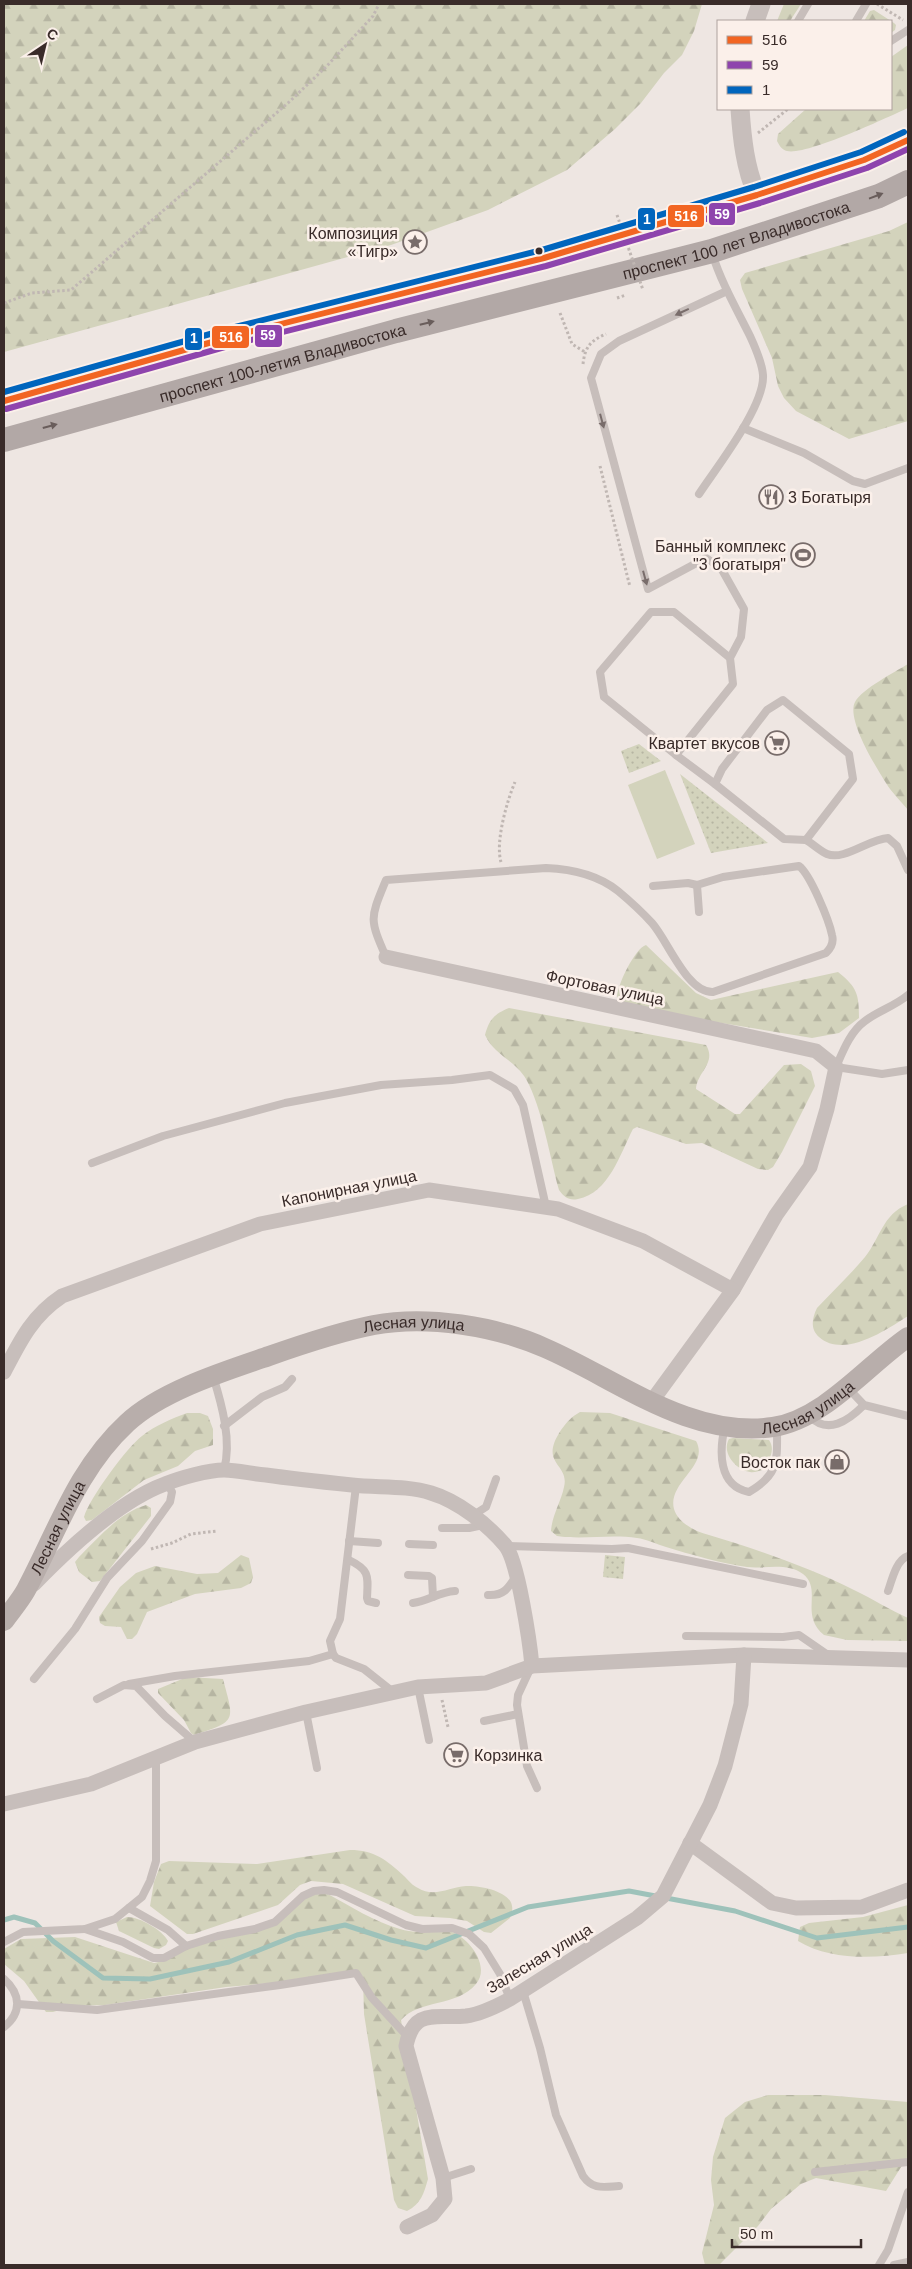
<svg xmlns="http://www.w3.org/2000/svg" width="912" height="2269" viewBox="0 0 912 2269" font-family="Helvetica,sans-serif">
<defs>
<pattern id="grass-dots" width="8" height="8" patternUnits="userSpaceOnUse" patternTransform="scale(1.25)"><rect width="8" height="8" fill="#d3d3bc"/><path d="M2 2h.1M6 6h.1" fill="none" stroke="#b6b5a2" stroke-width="1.8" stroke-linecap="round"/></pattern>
<pattern id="forest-firs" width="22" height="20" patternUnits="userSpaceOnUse" patternTransform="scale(1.25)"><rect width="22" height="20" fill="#d3d3bc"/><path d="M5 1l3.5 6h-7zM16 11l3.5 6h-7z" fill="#b6b5a2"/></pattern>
</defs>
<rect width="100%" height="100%" fill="#eee6e2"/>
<g fill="url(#grass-dots)">
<path d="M639 744 661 761 629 773 621 751Z"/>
<path d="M680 774 768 843 711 853Z"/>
<path d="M605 1555 625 1557 623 1579 603 1577Z"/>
</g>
<g fill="url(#forest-firs)">
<path d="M4 4H702L694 31 682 55 664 73 641 103 615 129 567 170 488 210 391 245 4 352Z"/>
<path d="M784 4H801L790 21H777Z"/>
<path d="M874 10 894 23 896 25 895 30 891 33V21H864L870 11Z"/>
<path d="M908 45V108C888 117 806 156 787 151 782 150 779 145 777 141L778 134 806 109H891V57Z"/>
<path d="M908 222V421L849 439 796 411 784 398 778 386 772 358 742 289 740 280 745 273 889 231Z"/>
<path d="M908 664V810C901 801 892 793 886 783 876 767 846 719 855 702 862 689 895 672 908 664Z"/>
<path d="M646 945 696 993 711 1000 838 972C857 987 859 994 859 1018L839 1033 812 1038 655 1012 619 1002 617 999C616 987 635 948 646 945Z"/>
<path d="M509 1008 706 1045C717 1063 697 1072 696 1089L735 1114H740L784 1065 801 1064 811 1071 815 1086 782 1152 773 1167 768 1170 758 1169 702 1143 686 1144 637 1127 633 1129C620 1154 609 1193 578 1199 569 1201 564 1197 559 1190 550 1158 542 1107 526 1079 515 1060 494 1055 485 1035 489 1020 494 1014 509 1008Z"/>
<path d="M908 1204V1316C886 1330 844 1359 819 1337 810 1329 812 1318 817 1308 833 1291 850 1275 865 1257 881 1237 882 1215 908 1204Z"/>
<path d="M580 1412 610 1413 696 1441C710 1466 667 1482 674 1509 678 1523 696 1532 709 1535 759 1550 808 1567 854 1590 873 1599 890 1610 908 1618V1641L847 1640 824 1635C799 1615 823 1590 803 1574 787 1562 765 1569 747 1567 723 1564 689 1554 666 1547 656 1544 646 1539 637 1538 610 1534 583 1540 557 1536L551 1531C552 1515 561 1502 564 1487 570 1463 538 1465 561 1430 567 1422 571 1417 580 1412Z"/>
<path d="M187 1413H200L208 1416 213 1429V1445L195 1451 178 1466 144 1480 92 1520 86 1521 84 1517C89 1499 127 1447 142 1436 156 1425 171 1419 187 1413Z"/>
<path d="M733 1438 769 1440C776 1450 769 1461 762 1470 758 1471 754 1473 750 1472 736 1470 721 1453 729 1439Z"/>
<path d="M146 1505 151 1508V1516L104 1576 100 1581 92 1582 79 1572 75 1562 79 1557C98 1538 119 1513 146 1505Z"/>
<path d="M241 1555 249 1558 253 1577 251 1583 241 1588 195 1594 147 1612 137 1634 132 1639H127L121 1627 105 1626 100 1623 99 1617 120 1587 136 1573 155 1566 197 1574 218 1573Z"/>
<path d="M187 1677 223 1679C234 1721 238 1721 194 1735L191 1733 184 1720 158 1693V1689Z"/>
<path d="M350 1850C374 1850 387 1860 404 1876 408 1880 413 1886 418 1888 434 1898 450 1887 466 1886 479 1885 510 1891 512 1906 513 1910 511 1915 510 1918L491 1933 484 1932 467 1921 450 1918 415 1916 343 1884 311 1881 300 1885 278 1905 193 1934H187L150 1906 154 1882 161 1864 169 1861 257 1864Z"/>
<path d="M315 1893 328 1894C350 1906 375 1922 400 1929 418 1935 430 1929 445 1930 466 1933 492 1965 476 1984 457 2007 420 1999 401 2020L428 2179C424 2193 421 2204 407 2211L398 2208 394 2200 364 2014 363 1977 358 1971 296 1981 226 1987 105 2005 73 2006 53 2012H46L24 1981 4 1964V1949L21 1939 75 1937 154 1963 167 1960 186 1948 212 1939 262 1930 295 1904Z"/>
<path d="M908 1905V1953C873 1959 829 1960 798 1941L800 1927 809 1923 863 1917Z"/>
<path d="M127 1917C140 1917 162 1930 168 1941L166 1945 159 1949 154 1948 119 1931 116 1922Z"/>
<path d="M768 2095H825L908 2102V2156L886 2191 816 2178 801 2184 771 2209 758 2226 719 2265H705L702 2253 714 2205 711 2180 713 2157 725 2118 745 2102Z"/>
</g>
<path fill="#d3d3bc" d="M665 770 695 844 657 859 628 785Z"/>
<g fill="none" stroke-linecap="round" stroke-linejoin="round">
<path stroke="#9ec2ba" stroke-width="5" d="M4 1920 14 1917 35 1923 53 1941 103 1978 150 1979 229 1962 297 1935 345 1925 391 1940 426 1948 528 1907 629 1891 735 1911 817 1938 908 1927"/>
<g stroke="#c0b7b3" stroke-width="3" stroke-dasharray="2.5 2.5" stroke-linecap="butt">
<path d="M877 4 903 20"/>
<path d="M758 133 788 109"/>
<path d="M617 298 626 295"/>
<path d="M4 303 32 293 71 290 288 103 326 67 373 16 379 4"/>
<path d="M560 313 572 344 585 352"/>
<path d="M583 364C585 347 590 341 606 334"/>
<path d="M600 466 630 587"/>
<path d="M501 862C495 842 507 801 515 782"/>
<path d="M151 1549 172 1543 191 1534 217 1531"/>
<path d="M442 1700 448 1727"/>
</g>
<g stroke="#c7bebb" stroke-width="8">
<path d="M798 21 808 4"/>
<path d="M856 21 866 4"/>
<path d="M891 41 908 30"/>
<path d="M727 291 619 341 601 354 591 378 648 589 706 558 721 568 744 609 741 637 730 658 733 684 676 755 604 697 600 672 651 612H674L730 658"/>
<path d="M743 428 804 453 853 481 865 484 908 468"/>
<path d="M699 494C716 468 765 406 763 375 762 362 755 347 750 336 736 308 721 282 712 253"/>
<path d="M783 700 849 754 853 779 806 840 784 839 715 784 722 769 767 710Z"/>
<path d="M676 755 715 784"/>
<path d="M806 840C813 844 820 851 827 854 844 861 869 839 888 838L897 846 908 870"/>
<path d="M653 886 688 883 697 885"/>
<path d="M386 957C369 918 370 919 386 880L546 868C571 869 598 875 618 891 630 901 642 912 652 923 668 941 687 993 713 992L826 953C831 948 834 942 832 935 829 920 810 874 799 866L723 877 697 885 699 912"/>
<path d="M908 995C895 1006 878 1011 865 1021 850 1032 843 1051 836 1067L882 1074 908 1070"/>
<path d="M92 1163 163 1136 285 1103 381 1085 452 1080 490 1075 514 1089 523 1105 546 1207"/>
<path d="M213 1376C222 1405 232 1441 224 1470"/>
<path d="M848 1388 864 1405 908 1416"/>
<path d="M809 1416C828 1435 848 1421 864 1405"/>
<path d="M224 1426 262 1397 285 1387 292 1379"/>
<path d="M725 1426C719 1451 718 1486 749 1492 780 1474 777 1460 777 1427"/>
<path d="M356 1486 340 1619 330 1641 333 1654 336 1658 364 1669 393 1692"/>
<path d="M472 1516 486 1507 496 1479"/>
<path d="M442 1528H469L483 1525"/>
<path d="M349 1541 378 1543"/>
<path d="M409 1544 433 1545"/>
<path d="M506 1546 612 1549 628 1548 803 1584"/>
<path d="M349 1560C370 1570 368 1576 367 1598L368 1601 376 1603"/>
<path d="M408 1575 429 1576 432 1578 433 1597"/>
<path d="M888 1591C892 1580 896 1560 908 1556"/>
<path d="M488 1595C503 1596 508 1589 516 1576"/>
<path d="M413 1603C428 1601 439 1592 455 1591"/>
<path d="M686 1636 783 1637 799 1635 828 1655"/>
<path d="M531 1667 518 1695 517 1705 527 1766 537 1788"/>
<path d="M34 1679 75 1629 107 1578 142 1541 170 1502 172 1492 167 1483"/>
<path d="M129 1684 175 1676 309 1661 333 1654"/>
<path d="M418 1687 429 1740"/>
<path d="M97 1699 124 1685 136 1686 165 1716 195 1742"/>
<path d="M306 1712 317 1768"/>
<path d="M484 1721 518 1714"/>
<path d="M129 1908 168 1930 186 1946"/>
<path d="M85 1929 123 1942 153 1958H164L186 1946 218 1936 255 1929 275 1922 303 1896 314 1891 324 1890 337 1892 406 1925 422 1929 452 1928 469 1934 484 1948 500 1974 510 1999"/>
<path d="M4 1942 23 1932 85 1929 115 1919 142 1897 150 1881 156 1861V1758"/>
<path d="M4 1979C21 1994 22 2013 4 2027"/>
<path d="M523 1991 540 2048 556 2115 583 2176C593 2190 603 2187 619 2186"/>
<path d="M18 2004 97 2010 280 1985 356 1973 372 1998 408 2037"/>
<path d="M815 2172 908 2162"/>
<path d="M443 2178 471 2169"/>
<path d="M879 2265 888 2250 908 2192"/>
<path d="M894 2265 908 2262"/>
</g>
<g stroke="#c7bebb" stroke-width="15">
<path d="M386 957 816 1051 836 1067 827 1109 810 1167 776 1215 733 1290 652 1401"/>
<path d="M4 1372C20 1341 32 1316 62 1296L260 1224 429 1190 558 1209 643 1241 733 1290"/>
<path d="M34 1584C68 1549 119 1501 165 1484 180 1478 208 1470 224 1470 238 1470 252 1474 266 1475 294 1479 323 1482 352 1485 378 1488 406 1485 431 1493 458 1501 487 1524 505 1545 518 1560 530 1644 532 1666"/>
<path d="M4 1804 91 1784 195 1742 306 1712 418 1687 486 1683 532 1666 744 1655 908 1660"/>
<path d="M690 1843 772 1903 796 1908 862 1907 908 1890"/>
<path d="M407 2227 432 2215 445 2199 443 2178 406 2046C414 2007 436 2019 466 2016 481 2014 497 2006 510 1999L637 1918 663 1896 710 1805 725 1766 741 1704 744 1655"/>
</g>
<g stroke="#c7bebb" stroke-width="19">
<path d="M755 21 761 4"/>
<path d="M740 109C742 138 745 168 757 195"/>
</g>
<path stroke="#b8aeab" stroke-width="20" id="s1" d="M4 1621C11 1611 20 1601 26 1590 57 1532 77 1469 127 1423 161 1391 225 1371 269 1356 303 1344 338 1332 374 1325 427 1315 496 1326 545 1348 617 1379 690 1439 773 1427 825 1419 867 1365 908 1337"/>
<g stroke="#b2a8a6" stroke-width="24">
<path d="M4 401 237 335 544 258 757 195 864 160 908 140"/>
<path id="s2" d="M4 440 396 331 712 251 879 196 908 182"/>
</g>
<path stroke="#c0b7b3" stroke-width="3" stroke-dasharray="2.5 2.5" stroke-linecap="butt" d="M617 215 643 290"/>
<g stroke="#fbf0ea" stroke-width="10">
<path id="bus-1" d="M4 401 237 335 544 258 757 195 864 160 908 140"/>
</g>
<g stroke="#fbf0ea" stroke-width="10">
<path id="bus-2" d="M6 409 239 343 546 266 760 203 867 168 908 149"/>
</g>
<g stroke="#fbf0ea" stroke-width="10">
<path id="bus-3" d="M4 392 235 327 542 250 754 187 861 152 904 132"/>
</g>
<use href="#bus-1" stroke="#f26522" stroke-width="6"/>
<use href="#bus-2" stroke="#8e44ad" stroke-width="6"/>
<use href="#bus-3" stroke="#0065bd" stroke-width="6"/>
</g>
<defs><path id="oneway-solid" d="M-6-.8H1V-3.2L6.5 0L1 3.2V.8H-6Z" transform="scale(1.25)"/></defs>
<g fill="#695d5b">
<use href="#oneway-solid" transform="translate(876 196) rotate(-21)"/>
<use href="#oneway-solid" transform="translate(427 323) rotate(-14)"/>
<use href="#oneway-solid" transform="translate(50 426) rotate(-15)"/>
</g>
<g fill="#796d6b">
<use href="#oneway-solid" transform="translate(682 312) rotate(155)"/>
<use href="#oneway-solid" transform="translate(602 421) rotate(75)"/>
<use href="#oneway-solid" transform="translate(645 578) rotate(75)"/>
</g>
<defs>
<g id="sight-ring" transform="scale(1.25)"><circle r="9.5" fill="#fbf0ea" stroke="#786c6a" stroke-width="1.5"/><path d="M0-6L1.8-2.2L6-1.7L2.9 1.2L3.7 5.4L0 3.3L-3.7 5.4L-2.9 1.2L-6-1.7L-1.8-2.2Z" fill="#786c6a"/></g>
<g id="restaurant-ring" transform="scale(1.25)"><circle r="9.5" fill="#fbf0ea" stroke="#786c6a" stroke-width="1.5"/><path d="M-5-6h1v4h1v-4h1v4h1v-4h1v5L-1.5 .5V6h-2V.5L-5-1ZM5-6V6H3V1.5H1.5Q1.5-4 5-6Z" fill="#786c6a"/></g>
<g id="stadium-ring" transform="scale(1.25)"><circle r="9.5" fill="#fbf0ea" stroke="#786c6a" stroke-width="1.5"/><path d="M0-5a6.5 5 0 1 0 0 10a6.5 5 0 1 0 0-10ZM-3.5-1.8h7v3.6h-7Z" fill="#786c6a"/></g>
<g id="supermarket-ring" transform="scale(1.25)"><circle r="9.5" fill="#fbf0ea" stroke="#786c6a" stroke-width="1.5"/><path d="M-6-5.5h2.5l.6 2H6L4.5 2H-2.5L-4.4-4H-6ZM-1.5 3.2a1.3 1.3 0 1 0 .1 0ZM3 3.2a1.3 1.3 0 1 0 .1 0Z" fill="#786c6a"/></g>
<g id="shop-ring" transform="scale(1.25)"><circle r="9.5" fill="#fbf0ea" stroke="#786c6a" stroke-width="1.5"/><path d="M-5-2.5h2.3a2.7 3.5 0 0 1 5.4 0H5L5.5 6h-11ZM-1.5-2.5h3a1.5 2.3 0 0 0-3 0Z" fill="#786c6a"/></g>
</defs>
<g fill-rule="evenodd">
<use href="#sight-ring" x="415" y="242"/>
<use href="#restaurant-ring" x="771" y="497"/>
<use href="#stadium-ring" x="803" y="555"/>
<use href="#supermarket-ring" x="777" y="743"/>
<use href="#shop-ring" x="837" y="1462"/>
<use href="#supermarket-ring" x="456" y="1755"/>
</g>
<circle fill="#392b29" stroke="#fbf0ea" stroke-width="2" cx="539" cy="251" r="4.5"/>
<g text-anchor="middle" stroke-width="5" stroke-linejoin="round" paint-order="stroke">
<g font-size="16" fill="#392b29" stroke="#fbf0ea" text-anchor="end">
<text x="398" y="239">Композиция<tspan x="398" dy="18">«Тигр»</tspan></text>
<text x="788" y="503" text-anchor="start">3 Богатыря</text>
<text x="786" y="552">Банный комплекс<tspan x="786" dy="18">"3 богатыря"</tspan></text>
<text x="760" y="749">Квартет вкусов</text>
<text x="820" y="1468">Восток пак</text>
<text x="474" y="1761" text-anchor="start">Корзинка</text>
</g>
<g font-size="16" fill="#392b29" stroke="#fbf0ea">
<text dy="6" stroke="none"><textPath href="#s2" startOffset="759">проспект 100 лет Владивостока</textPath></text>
<text dy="6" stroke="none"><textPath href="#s2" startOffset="289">проспект 100-летия Владивостока</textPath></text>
<text transform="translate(605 987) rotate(12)" y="6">Фортовая улица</text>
<text transform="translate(349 1188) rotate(-11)" y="6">Капонирная улица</text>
<text dy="6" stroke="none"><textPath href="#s1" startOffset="542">Лесная улица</textPath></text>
<text dy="6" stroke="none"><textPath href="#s1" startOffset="962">Лесная улица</textPath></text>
<text dy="6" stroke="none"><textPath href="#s1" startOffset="108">Лесная улица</textPath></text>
<text transform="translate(539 1958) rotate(-31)" y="6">Залесная улица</text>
</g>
</g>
<g stroke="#fbf0ea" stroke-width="2">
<rect x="708" y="202" width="28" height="24" rx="5" fill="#8e44ad"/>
<rect x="667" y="204" width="38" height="24" rx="5" fill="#f26522"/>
<rect x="637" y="207" width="19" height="24" rx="5" fill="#0065bd"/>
<rect x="254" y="324" width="29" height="24" rx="5" fill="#8e44ad"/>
<rect x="211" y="325" width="39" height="24" rx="5" fill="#f26522"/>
<rect x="184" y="327" width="19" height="24" rx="5" fill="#0065bd"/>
</g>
<g font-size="14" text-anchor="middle" font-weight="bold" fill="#fff">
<text x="722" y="219">59</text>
<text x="686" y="221">516</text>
<text x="647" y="224">1</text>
<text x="268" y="340">59</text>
<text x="231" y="342">516</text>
<text x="194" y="343">1</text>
</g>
<rect width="912" height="2269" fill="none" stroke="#392b29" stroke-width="10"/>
<rect x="717" y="20" width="175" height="90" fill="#fbf0ea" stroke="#ada19d"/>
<rect x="727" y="36" width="25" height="8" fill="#f26522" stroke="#ada19d"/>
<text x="762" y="45" font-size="15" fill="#392b29">516</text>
<rect x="727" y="61" width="25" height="8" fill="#8e44ad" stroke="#ada19d"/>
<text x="762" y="70" font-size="15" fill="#392b29">59</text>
<rect x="727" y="86" width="25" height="8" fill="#0065bd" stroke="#ada19d"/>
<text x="762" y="95" font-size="15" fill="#392b29">1</text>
<g transform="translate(45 45) rotate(35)" stroke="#fbf0ea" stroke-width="4" paint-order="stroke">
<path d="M0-4L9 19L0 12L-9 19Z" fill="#392b29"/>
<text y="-8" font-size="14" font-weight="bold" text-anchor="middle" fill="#392b29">С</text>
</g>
<path d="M732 2239v8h129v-8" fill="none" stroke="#392b29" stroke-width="2.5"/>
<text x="740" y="2239" font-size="15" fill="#392b29" stroke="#fbf0ea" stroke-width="4" paint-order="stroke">50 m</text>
</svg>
